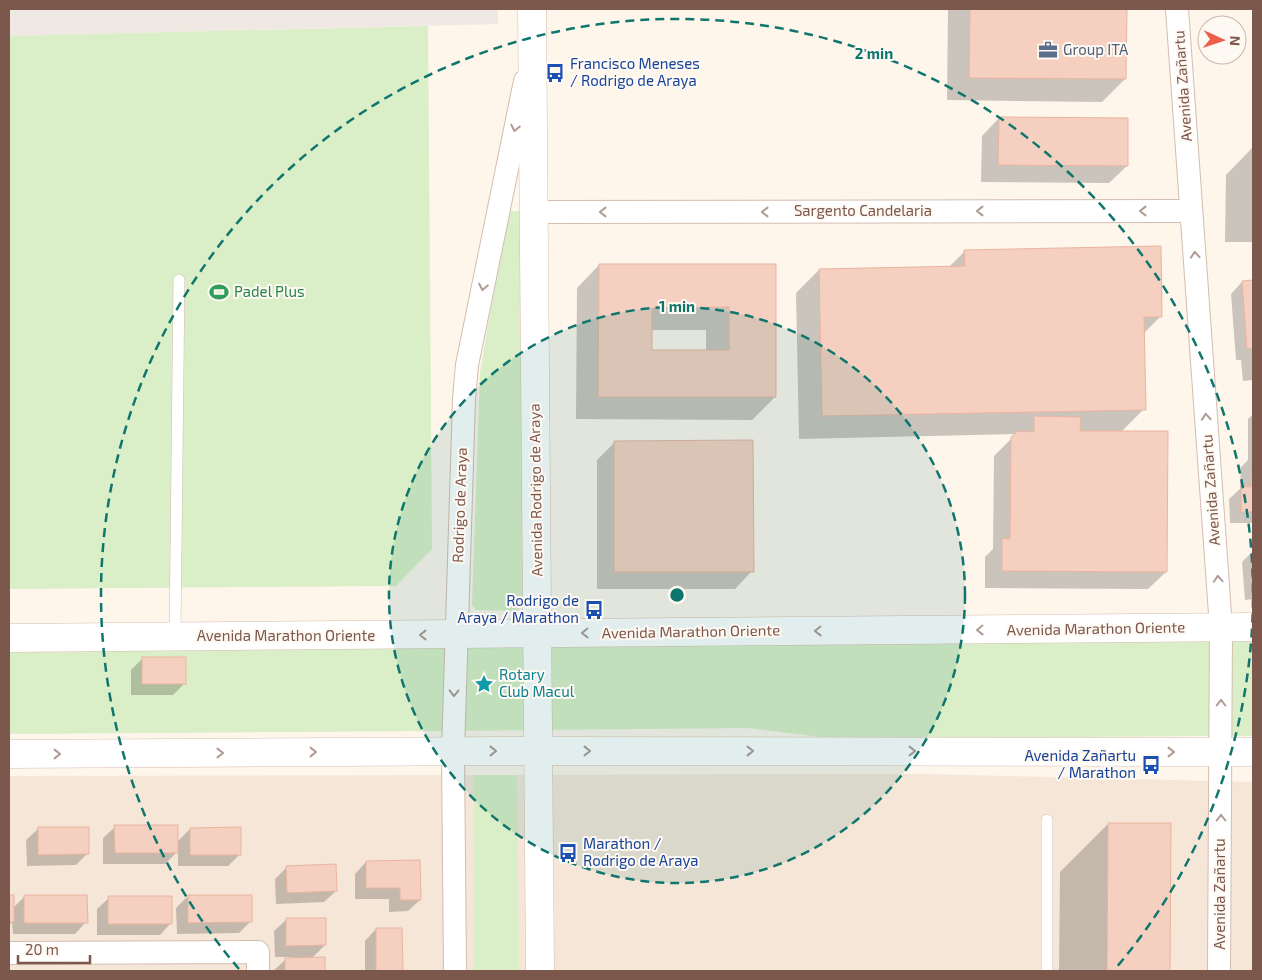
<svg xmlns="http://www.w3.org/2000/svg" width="1262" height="980" viewBox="0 0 1262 980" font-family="'Exo 2',sans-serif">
<rect width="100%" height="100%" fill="#fef5eb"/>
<path fill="#f6e6d8" d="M922 774 1253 782V971H9V776Z"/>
<path fill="#efe8e3" d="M9 9H498V24L9 36Z"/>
<g fill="#daeec7">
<path d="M428 26 432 549 396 586 9 589V36Z"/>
<path d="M507 211H522L525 604 517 611 476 610 472 605 480 373Z"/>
<path d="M1253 634V736H1196L838 739 747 728 438 731 9 734V649Z"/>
<path d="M474 775H517L519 971H474Z"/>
</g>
<g fill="#0003" fill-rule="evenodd">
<path d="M948 9H1125V79L1102 102 947 100Z"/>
<path d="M999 118 1127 166 1109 183 981 182 982 136Z"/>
<path d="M1253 147V242H1225L1226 175Z"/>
<path d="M965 251 1161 316 1143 334 1144 409 1121 432 1166 572 1148 589 985 588V557L993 549 994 456 1016 434 799 439 796 293 819 270 948 268Z"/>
<path d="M599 265 775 266V397L752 420 576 419 577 288ZM651 330H706V351L651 352Z"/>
<path d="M1253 281V380L1243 381 1241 360H1236L1231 294 1242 282Z"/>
<path d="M1253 414V523H1230L1229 499 1240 489 1241 467 1248 460V419Z"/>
<path d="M615 442 752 571 735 589H597V460Z"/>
<path d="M1253 551V599L1245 600 1242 562Z"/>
<path d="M143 658 185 683 173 695H131V670Z"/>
<path d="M1108 824 1170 825 1168 971H1059L1060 872Z"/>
<path d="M115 827 177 842 190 829 240 854 228 866H178V851L165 864H103V838Z"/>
<path d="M38 829 88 853 76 865 27 866 26 840Z"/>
<path d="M366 862 420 900 408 911 389 912V899H355V874Z"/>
<path d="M287 867 336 891 324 902 276 904 275 879Z"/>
<path d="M9 896H13V908L24 897 86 922 75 934H13L12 922 9 926Z"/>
<path d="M188 896 250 922 239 933 177 934 176 908Z"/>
<path d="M109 898 171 923 160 935H97V909Z"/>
<path d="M286 920 325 945 311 959H324V971H273L285 960 294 959V957H275L274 931Z"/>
<path d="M376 929H401V971H365V941Z"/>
</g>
<g fill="#f5d0c0" stroke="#e9b4a0" fill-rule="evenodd">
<path d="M970 9H1127L1126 79 969 78Z"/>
<path d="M999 117 1128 118V166L998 165Z"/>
<path d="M1161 246 1162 317H1144L1146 410 822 416 819 269 965 266 964 250Z"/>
<path d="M599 264H776V397H598ZM729 307V350H652V308Z"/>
<path d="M1253 280V348L1247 349 1242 281Z"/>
<path d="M1034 416 1081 417 1080 431H1168L1167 572 1002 571V538L1010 539 1011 437 1018 431 1034 432Z"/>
<path d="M753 440 754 572H614V441Z"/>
<path d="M1252 454H1253V512H1241V486L1251 487Z"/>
<rect x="142" y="657" width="44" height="27"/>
<path d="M1108 823H1171L1170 971H1107Z"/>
<path d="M114 825H178V853H115Z"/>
<path d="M38 827H89V854L38 855Z"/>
<path d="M241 827V855H190V828Z"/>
<path d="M420 860 421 900H400V888H366V861Z"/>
<path d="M336 864 337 891 287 893 286 866Z"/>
<rect x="9" y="895" width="5" height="27"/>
<path d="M24 895H87L88 923H24Z"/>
<path d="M188 895H252V922L188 923Z"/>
<rect x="108" y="896" width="64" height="28"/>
<path d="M286 918H326V945L286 946Z"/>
<path d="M376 928H402L403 971H376Z"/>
<path d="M325 957V971H285V958Z"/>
</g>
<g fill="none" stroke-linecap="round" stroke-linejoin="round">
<g stroke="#d4bdb1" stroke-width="12">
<g id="lane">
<path d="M175 637 179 280"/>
<path d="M1047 971V820"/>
</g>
</g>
<g stroke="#d4bdb1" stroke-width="24">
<g id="street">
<path d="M1177 9 1221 628 1219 971"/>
<path d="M534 212 1191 211"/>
<path d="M9 953 258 952V971"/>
<path d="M455 971 453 752 464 399 467 365 525 81"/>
</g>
</g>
<g stroke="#d8bdae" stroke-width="29">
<g id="secondary">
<path d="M532 9 540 971"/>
<path d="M9 638 1253 627"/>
<path d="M9 754 499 751 1253 752"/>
</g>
</g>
<use href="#lane" stroke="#fff" stroke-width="11"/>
<use href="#street" stroke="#fff" stroke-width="22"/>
<use href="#secondary" stroke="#fff" stroke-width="28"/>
</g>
<defs><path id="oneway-chevron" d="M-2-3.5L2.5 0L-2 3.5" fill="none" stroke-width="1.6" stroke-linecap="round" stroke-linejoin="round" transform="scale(1.25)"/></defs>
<g stroke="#b09a93">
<use href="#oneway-chevron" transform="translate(515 128) rotate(102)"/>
<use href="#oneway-chevron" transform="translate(980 211) rotate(180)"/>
<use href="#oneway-chevron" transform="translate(1143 211) rotate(180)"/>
<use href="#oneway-chevron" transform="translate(603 212) rotate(180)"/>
<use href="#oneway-chevron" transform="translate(765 212) rotate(180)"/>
<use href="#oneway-chevron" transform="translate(1195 255) rotate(-94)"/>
<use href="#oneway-chevron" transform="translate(483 287) rotate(101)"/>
<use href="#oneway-chevron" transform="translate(1206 417) rotate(-94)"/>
<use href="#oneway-chevron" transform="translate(1218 579) rotate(-94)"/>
<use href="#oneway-chevron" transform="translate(980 630) rotate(179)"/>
<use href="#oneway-chevron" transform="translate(818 631) rotate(179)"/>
<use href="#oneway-chevron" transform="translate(585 633) rotate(179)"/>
<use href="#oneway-chevron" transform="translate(423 635) rotate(180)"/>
<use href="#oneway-chevron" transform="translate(454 693) rotate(91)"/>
<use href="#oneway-chevron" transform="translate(1221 703) rotate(-90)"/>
<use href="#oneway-chevron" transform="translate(493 751)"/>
<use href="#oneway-chevron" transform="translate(587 751)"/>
<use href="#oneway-chevron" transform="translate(750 751)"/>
<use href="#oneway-chevron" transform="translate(912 751)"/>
<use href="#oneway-chevron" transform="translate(313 752)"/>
<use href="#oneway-chevron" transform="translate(1171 752)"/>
<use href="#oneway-chevron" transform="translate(220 753)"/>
<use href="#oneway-chevron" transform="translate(57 754)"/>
<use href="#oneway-chevron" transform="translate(1221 818) rotate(-90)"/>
</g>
<circle cx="677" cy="595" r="288" fill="#0f766e" fill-opacity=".12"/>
<g fill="none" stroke="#0f766e" stroke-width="2.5" stroke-dasharray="9 6">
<circle cx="677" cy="595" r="288"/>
<path d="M239 969A576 576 0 1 1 1115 969"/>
</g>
<defs>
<g id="office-bare" transform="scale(1.5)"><path d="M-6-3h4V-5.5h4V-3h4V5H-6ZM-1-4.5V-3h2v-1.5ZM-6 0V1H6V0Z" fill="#5c6f8a" stroke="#fff9f3" stroke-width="2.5" paint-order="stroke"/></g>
<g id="bus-bare" transform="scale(1.5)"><path d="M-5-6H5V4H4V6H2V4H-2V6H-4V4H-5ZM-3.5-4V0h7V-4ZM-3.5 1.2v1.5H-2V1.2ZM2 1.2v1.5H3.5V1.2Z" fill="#1a4fb4" stroke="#fff9f3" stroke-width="2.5" paint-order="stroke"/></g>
<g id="stadium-bare" transform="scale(1.5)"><path d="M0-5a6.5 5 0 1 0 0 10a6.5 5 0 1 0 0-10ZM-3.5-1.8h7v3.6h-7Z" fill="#2e9e5b" stroke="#fff9f3" stroke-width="2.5" paint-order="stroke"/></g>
<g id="sight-bare" transform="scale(1.5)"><path d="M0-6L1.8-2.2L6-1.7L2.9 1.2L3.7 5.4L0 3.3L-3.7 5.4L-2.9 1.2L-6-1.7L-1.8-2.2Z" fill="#0f9aa8" stroke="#fff9f3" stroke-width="2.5" paint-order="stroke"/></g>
</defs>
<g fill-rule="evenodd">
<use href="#office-bare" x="1048" y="50"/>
<use href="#bus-bare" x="555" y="73"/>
<use href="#stadium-bare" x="219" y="292"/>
<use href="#bus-bare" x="594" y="610"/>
<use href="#sight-bare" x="484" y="684"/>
<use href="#bus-bare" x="1151" y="765"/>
<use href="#bus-bare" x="568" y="853"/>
</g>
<g text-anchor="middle" stroke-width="4" stroke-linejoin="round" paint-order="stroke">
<g font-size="15" fill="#4e5e75" stroke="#fff9f3" text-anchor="start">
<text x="1063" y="55">Group ITA</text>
</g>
<g font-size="15" fill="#164399" stroke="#fff9f3" text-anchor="start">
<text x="570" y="69">Francisco Meneses<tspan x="570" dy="17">/ Rodrigo de Araya</tspan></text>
<text x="579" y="606" text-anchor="end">Rodrigo de<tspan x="579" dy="17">Araya / Marathon</tspan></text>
<text x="1136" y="761" text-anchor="end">Avenida Zañartu<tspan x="1136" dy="17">/ Marathon</tspan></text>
<text x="583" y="849">Marathon /<tspan x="583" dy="17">Rodrigo de Araya</tspan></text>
</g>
<g font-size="15" fill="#7c574b" stroke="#fff9f3">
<text transform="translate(1183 86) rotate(-94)" y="5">Avenida Zañartu</text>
<text x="863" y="216">Sargento Candelaria</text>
<text transform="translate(536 490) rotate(-91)" y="5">Avenida Rodrigo de Araya</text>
<text transform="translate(1211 490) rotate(-94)" y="5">Avenida Zañartu</text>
<text transform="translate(460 505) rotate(-88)" y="5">Rodrigo de Araya</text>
<text transform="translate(1096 629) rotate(-1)" y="5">Avenida Marathon Oriente</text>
<text transform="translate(691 632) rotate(-1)" y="5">Avenida Marathon Oriente</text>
<text x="286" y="641">Avenida Marathon Oriente</text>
<text transform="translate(1220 894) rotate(-90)" y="5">Avenida Zañartu</text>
</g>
<g font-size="15" fill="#27864d" stroke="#fff9f3" text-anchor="start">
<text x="234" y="297">Padel Plus</text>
</g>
<g font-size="15" fill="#0d838f" stroke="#fff9f3" text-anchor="start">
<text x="499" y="680">Rotary<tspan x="499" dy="17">Club Macul</tspan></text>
</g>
</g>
<circle cx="677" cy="595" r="8" fill="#0f766e" stroke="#fff9f3" stroke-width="2.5"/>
<g font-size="15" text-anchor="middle" font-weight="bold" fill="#0f766e" stroke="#fff9f3" stroke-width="4" stroke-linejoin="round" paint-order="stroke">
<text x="874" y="59">2 min</text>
<text x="677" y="312">1 min</text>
</g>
<rect width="1262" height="980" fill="none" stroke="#7c574b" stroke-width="20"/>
<g transform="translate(1222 40) rotate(93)"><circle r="24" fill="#fff9f3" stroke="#cbb8b0"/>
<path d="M0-4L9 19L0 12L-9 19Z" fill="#ee5e4a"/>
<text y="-8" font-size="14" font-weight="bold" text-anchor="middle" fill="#7c574b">N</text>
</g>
<path d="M18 955v8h72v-8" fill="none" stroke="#7c574b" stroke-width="2.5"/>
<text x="25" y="955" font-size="15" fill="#7c574b" stroke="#fff9f3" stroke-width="4" paint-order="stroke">20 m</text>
</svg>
